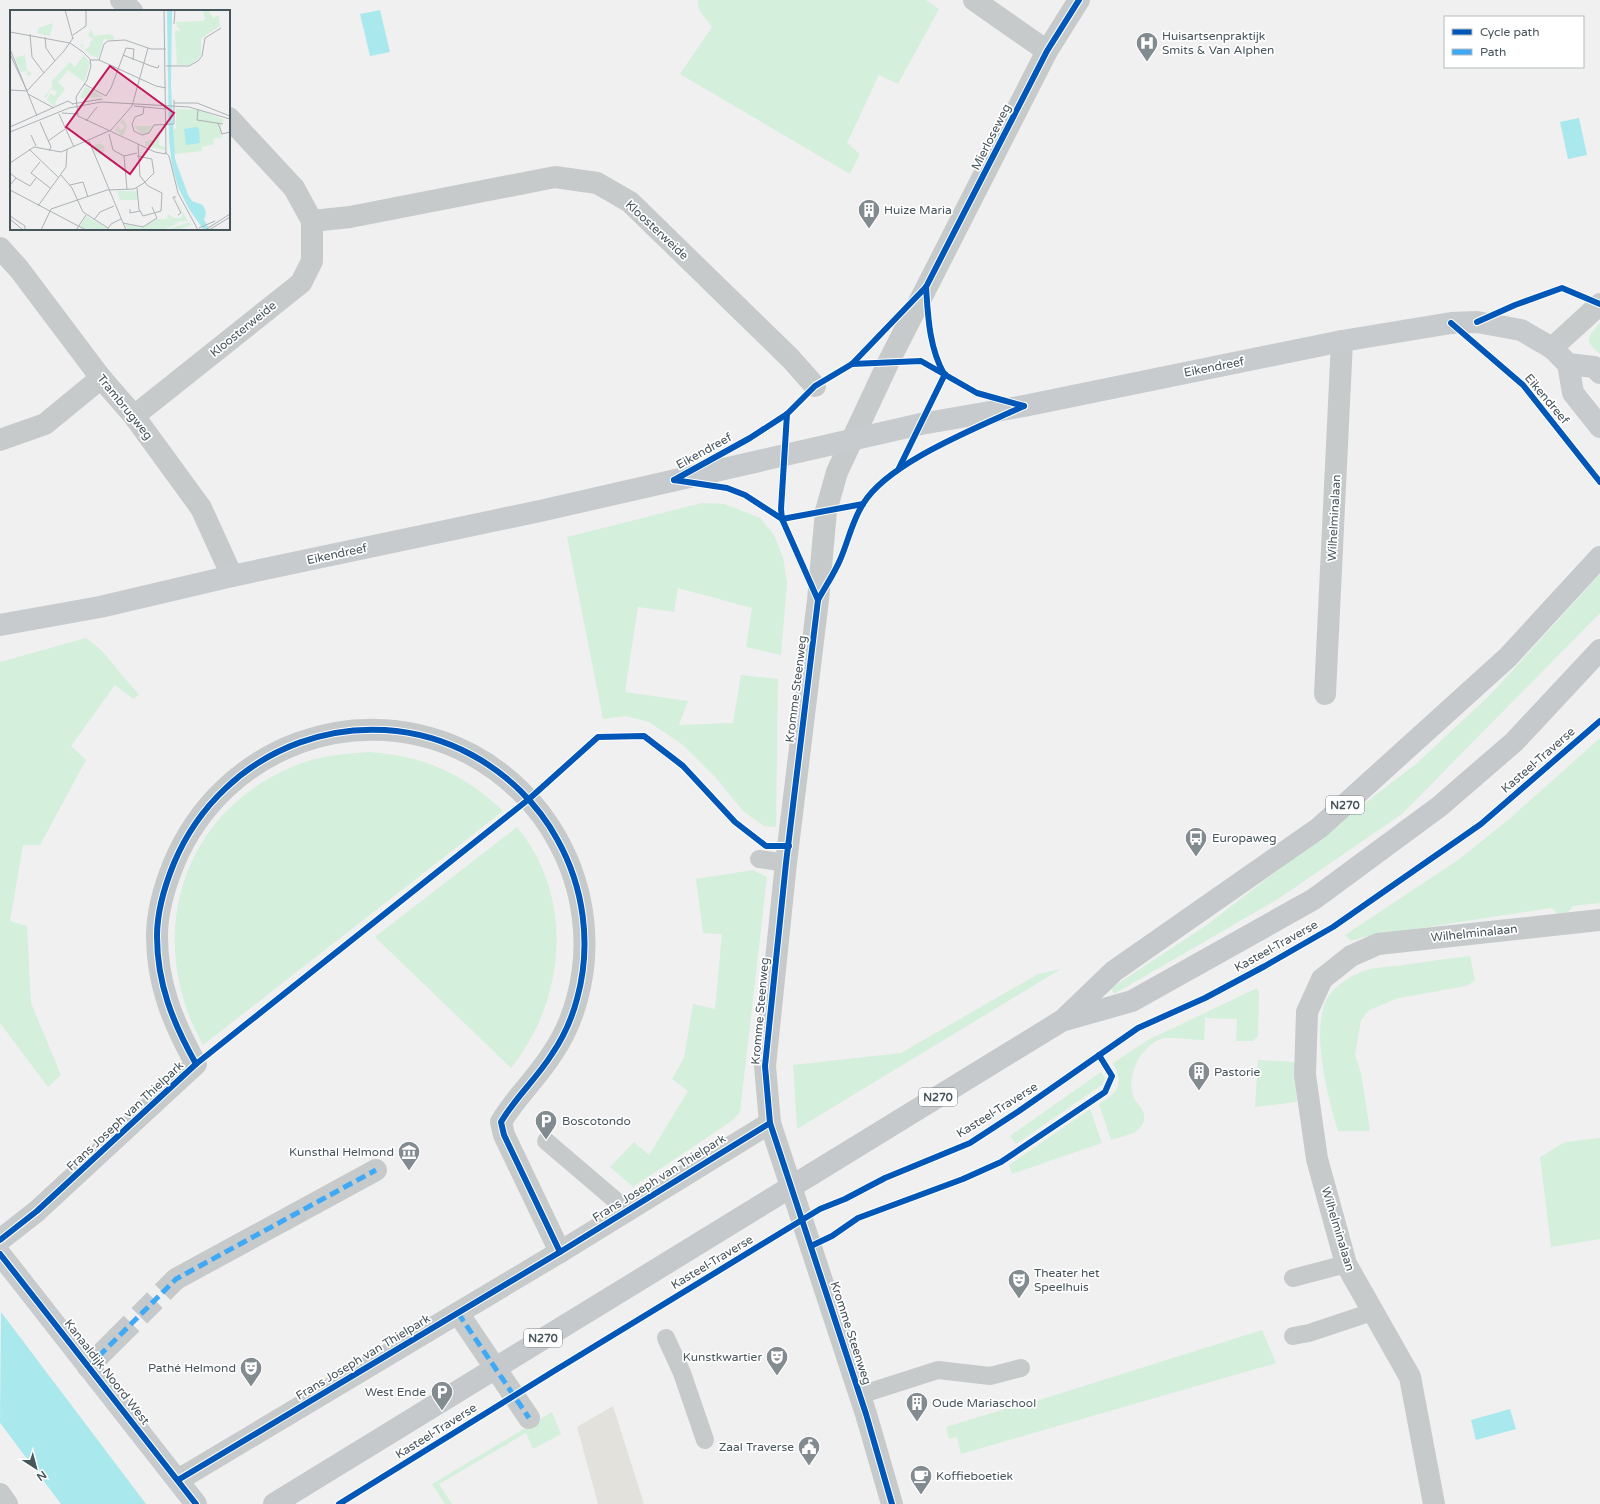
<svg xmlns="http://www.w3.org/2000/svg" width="1600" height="1504" viewBox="0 0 1600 1504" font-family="'Varela Round',sans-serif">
<rect width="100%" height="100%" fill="#f0f0f0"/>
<g fill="#d4efdb">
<path d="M698 0H926L939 9 898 84 879 75 847 143 860 154 850 174 680 74 712 27 699 10Z"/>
<path d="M1600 323V354C1584 340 1587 338 1600 323Z"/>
<path d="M702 503 725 504 760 518 774 535 783 557 787 583 781 655 746 647 752 608 678 588 674 612 638 607 625 692 688 701 679 725 733 723 741 675 778 679 776 827 764 826 743 811 716 778 683 745 649 722 626 716 603 719 567 537Z"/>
<path d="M1600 574V613L1402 814 1278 899 1114 994 1111 988 1204 927 1416 764 1491 694Z"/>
<path d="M86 638 101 650 139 695 133 699 115 685 71 746 86 760 40 845H23L10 921 27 926 31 1003 61 1075 48 1087 0 1023V662Z"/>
<path d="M1600 738V903L1573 906 1565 916H1561L1551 908 1363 937 1351 941 1345 935 1458 860 1508 820Z"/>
<path d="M369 752C424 756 463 773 503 811L203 1045C144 940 179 815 292 767 316 756 342 754 369 752Z"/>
<path d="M517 827C575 898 566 999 511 1068L375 937Z"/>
<path d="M753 870 767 877 740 1112 733 1120 633 1187 610 1167 634 1142 649 1155 688 1091 672 1079 684 1058 693 1004 715 1009 722 934 703 933 696 879Z"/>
<path d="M1470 956 1475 981 1466 986 1399 998 1369 1010 1361 1020 1355 1055 1361 1073 1370 1131H1338C1328 1098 1312 1036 1325 1003 1331 988 1350 976 1364 971 1374 967 1387 967 1397 966 1421 962 1445 959 1470 956Z"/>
<path d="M1061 969 797 1129 793 1065 901 1053 1038 974Z"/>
<path d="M1257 988 1259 993 1258 1036 1253 1041H1236L1237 1019 1205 1018 1204 1040C1195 1040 1167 1036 1161 1039 1140 1046 1125 1078 1134 1098 1138 1105 1146 1111 1144 1120 1141 1134 1123 1136 1111 1140L1099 1104C1119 1092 1124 1085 1113 1063L1148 1040Z"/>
<path d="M1258 1060 1295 1062 1297 1102 1255 1107Z"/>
<path d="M1101 1072 1105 1078 1103 1084 1016 1144 1010 1136Z"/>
<path d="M1090 1109 1102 1143 1012 1174 1009 1165Z"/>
<path d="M1600 1138V1239L1551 1247 1540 1157 1565 1142Z"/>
<path d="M1262 1330 1276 1363 961 1454 957 1437 949 1439 946 1427 1021 1404 1033 1402Z"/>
<path d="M552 1412 561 1434 533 1449 526 1433 439 1484 452 1504H445L432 1484Z"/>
</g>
<path fill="#e3e1dc" d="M613 1406 644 1504H598L577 1427Z"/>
<g fill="#a9e8ec">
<path d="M380 10 390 52 370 56 360 14Z"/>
<path d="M1579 118 1587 155 1568 159 1560 122Z"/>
<path d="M1 1312 146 1504H61L0 1423Z"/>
<path d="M1510 1409 1516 1429 1476 1440 1471 1420Z"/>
</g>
<path fill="#f0f0f0" d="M0 1423 60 1504 0 1426Z"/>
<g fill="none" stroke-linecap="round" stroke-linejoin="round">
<path stroke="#c6c9cb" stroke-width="22" stroke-dasharray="22 11" stroke-linecap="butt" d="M116 1339 176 1279"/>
<g stroke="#c7cacb" stroke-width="18">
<path d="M759 859 786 863"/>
<path d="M546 1141 628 1211"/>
<path d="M1293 1278 1346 1264"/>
<path d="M1293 1336 1309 1333 1372 1312"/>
<path d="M666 1338 682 1373 705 1440"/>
<path d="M860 1395 938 1370 990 1376 1021 1368"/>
</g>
<g stroke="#c7cacb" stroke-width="22">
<path d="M121 0 132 11"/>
<path d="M974 0 1047 51"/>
<path d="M229 118 294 188 312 221"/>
<path d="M0 248 19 269 101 378 134 416 201 508 232 576"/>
<path d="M1552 348 1600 304"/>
<path d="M134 416 301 283 312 261V221L350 217 555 177 597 183 630 202 791 359 815 386"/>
<path d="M0 440 45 424 101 378"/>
<path d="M1325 694 1342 341"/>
<path d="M0 1240 37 1211 196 1064C173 1023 157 984 157 936 157 911 165 885 174 863 223 746 360 695 472 755 507 774 538 804 557 839 584 887 592 945 577 999 572 1018 563 1038 552 1054 537 1078 515 1098 501 1122L504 1135 560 1252"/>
<path d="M176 1279 376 1170"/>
<path d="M458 1313 529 1418"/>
<path d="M88 1367 116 1339"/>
<path d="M178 1480 560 1252 770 1123"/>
<path d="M0 1494 7 1504"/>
<path d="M892 1504 866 1414 770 1123 765 1066 786 863 818 600 826 511 837 472 889 361 1047 51 1079 0"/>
<path d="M1434 1504 1410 1377 1346 1264 1317 1159 1305 1075 1307 1012 1322 979 1351 956 1378 944 1600 920"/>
</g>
<g stroke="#c7cbcd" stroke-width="22">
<path d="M1568 364 1573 393 1600 427"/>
<path d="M0 625 100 607 232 576 540 511 921 424 1024 406 1342 341 1451 323 1477 322 1521 330 1552 348 1568 364 1594 367 1600 373"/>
<path d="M0 1254 196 1504"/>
</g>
<g stroke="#c5c9cb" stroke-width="22">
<path d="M1065 1020 1132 1001 1314 899 1440 806 1514 742 1600 650"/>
<path d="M812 1174 1063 1020 1114 971 1319 828 1508 657 1600 557"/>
</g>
<path stroke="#c5c9cb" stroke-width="22" d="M274 1504 812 1174"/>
<g stroke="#3fa9f5" stroke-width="5" stroke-dasharray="10 5" stroke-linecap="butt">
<path d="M458 1313 529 1418"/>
<path d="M88 1367 176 1279 376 1170"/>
</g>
<g stroke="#fff" stroke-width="8">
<g id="cycleway">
<path d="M926 287C928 316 929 347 944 374"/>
<path d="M1477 322 1515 305 1562 288 1600 304"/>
<path d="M1451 323 1523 385 1600 482"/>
<path d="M852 364 921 361 977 393 1024 406"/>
<path d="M787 414 781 509 782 519 818 600"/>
<path d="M899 468 945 374"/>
<path d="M674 480 750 438 787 414 815 386 852 364 926 287 1047 51 1079 0"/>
<path d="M674 480 727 488 745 495 782 519 863 504"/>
<path d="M196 1064C173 1023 157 984 157 936 157 911 165 885 174 863 223 746 360 695 472 755 507 774 538 804 557 839 584 887 592 945 577 999 572 1018 563 1038 552 1054 537 1078 515 1098 501 1122L504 1135 560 1252"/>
<path d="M0 1240 37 1211 196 1064 529 799 598 737 644 736 683 766 735 822 766 846H789"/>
<path d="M811 1246 832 1236 858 1218 963 1179 1001 1162 1105 1092 1112 1076 1099 1055"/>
<path d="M0 1254 196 1504"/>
<path d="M178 1480 560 1252 770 1123"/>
<path d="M339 1504 554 1371 820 1209 845 1199 885 1178 970 1143 1019 1111 1138 1028 1205 998 1265 966 1333 927 1481 824 1600 721"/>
<path d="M892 1504 866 1414 770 1123 765 1066 786 863 818 600C825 587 834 574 840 560 848 542 852 521 863 504 888 462 979 427 1024 406"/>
</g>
</g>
<use href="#cycleway" stroke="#0057b8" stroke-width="6"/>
</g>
<defs>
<g id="hospital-pin" transform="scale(1.15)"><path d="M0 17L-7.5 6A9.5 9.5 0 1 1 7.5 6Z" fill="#828b90" stroke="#fff"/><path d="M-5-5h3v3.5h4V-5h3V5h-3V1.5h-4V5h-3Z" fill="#fff"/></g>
<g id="building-pin" transform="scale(1.15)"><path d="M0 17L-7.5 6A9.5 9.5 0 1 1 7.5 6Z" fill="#828b90" stroke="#fff"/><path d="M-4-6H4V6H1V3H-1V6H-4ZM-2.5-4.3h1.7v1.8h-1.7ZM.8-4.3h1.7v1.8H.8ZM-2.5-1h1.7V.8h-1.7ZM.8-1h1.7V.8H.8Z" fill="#fff"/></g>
<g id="bus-pin" transform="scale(1.15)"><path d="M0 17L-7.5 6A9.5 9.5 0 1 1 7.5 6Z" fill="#828b90" stroke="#fff"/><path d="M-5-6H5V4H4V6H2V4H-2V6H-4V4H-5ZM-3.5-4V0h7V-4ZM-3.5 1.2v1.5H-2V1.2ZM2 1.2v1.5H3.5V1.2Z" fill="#fff"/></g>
<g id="parking-pin" transform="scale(1.15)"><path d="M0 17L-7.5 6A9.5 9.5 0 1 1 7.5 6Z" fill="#828b90" stroke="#fff"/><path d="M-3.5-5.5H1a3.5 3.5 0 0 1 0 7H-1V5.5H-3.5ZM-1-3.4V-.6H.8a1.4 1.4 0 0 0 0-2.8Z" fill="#fff"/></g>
<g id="museum-pin" transform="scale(1.15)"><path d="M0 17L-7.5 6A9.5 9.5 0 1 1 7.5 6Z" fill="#828b90" stroke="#fff"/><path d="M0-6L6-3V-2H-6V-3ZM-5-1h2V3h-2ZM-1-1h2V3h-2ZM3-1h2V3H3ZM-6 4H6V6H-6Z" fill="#fff"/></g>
<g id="theatre-pin" transform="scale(1.15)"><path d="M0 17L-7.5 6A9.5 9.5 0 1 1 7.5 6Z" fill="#828b90" stroke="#fff"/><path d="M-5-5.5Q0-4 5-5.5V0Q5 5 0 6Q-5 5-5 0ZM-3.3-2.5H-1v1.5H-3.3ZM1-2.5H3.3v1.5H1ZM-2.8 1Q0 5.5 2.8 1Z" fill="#fff"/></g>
<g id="civic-pin" transform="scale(1.15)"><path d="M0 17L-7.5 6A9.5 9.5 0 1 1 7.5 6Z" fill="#828b90" stroke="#fff"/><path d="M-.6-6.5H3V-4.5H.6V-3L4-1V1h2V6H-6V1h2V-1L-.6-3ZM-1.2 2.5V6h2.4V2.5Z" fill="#fff"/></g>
<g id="cafe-pin" transform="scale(1.15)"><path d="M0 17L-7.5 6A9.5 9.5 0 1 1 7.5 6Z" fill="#828b90" stroke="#fff"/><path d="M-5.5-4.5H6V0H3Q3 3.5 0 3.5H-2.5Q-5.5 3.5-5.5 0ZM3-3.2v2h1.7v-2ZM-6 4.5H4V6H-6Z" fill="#fff"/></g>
</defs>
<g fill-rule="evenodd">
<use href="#hospital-pin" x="1147" y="43"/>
<use href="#building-pin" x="869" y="210"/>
<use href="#bus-pin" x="1196" y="838"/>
<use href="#building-pin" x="1199" y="1072"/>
<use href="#parking-pin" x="546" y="1121"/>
<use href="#museum-pin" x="409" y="1152"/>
<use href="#theatre-pin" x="1019" y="1280"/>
<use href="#theatre-pin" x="777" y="1357"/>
<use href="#theatre-pin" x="251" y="1368"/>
<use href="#parking-pin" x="442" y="1392"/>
<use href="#building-pin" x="917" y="1403"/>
<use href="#civic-pin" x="809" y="1447"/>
<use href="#cafe-pin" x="921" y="1476"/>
</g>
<g text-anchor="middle" stroke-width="3.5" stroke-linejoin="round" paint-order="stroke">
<g fill="#fff" stroke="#7e888d" stroke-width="1">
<rect x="1326" y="796" width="38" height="18" rx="3"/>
<rect x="919" y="1088" width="38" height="18" rx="3"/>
<rect x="524" y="1329" width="38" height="18" rx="3"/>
</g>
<g font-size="11" font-weight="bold" fill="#47555c">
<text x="1345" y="809">N270</text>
<text x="938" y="1101">N270</text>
<text x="543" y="1342">N270</text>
</g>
<g font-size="12" fill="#47555c" stroke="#fff" text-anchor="start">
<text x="1162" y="40">Huisartsenpraktijk<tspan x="1162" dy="14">Smits &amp; Van Alphen</tspan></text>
<text x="884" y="214">Huize Maria</text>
<text x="1212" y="842">Europaweg</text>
<text x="1214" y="1076">Pastorie</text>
<text x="562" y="1125">Boscotondo</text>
<text x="394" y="1156" text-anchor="end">Kunsthal Helmond</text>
<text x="1034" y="1277">Theater het<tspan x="1034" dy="14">Speelhuis</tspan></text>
<text x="762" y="1361" text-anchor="end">Kunstkwartier</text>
<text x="236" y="1372" text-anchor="end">Pathé Helmond</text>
<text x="426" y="1396" text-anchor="end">West Ende</text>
<text x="932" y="1407">Oude Mariaschool</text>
<text x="794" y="1451" text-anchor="end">Zaal Traverse</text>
<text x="936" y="1480">Koffieboetiek</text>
</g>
<g font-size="12" fill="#47555c" stroke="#fff">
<text transform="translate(991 137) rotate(-63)" y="4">Mierloseweg</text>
<text transform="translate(657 230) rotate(43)" y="4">Kloosterweide</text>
<text transform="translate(243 329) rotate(-39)" y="4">Kloosterweide</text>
<text transform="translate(1214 367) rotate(-11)" y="4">Eikendreef</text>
<text transform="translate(1547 399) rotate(50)" y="4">Eikendreef</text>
<text transform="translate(125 407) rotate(51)" y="4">Trambrugweg</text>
<text transform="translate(704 451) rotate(-29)" y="4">Eikendreef</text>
<text transform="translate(1334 518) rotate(-87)" y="4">Wilhelminalaan</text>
<text transform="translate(337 554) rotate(-12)" y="4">Eikendreef</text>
<text transform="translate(796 689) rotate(-83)" y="4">Kromme Steenweg</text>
<text transform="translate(1538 760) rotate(-41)" y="4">Kasteel-Traverse</text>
<text transform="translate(1474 933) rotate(-6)" y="4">Wilhelminalaan</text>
<text transform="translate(1276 946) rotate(-29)" y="4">Kasteel-Traverse</text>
<text transform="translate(760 1011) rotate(-85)" y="4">Kromme Steenweg</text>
<text transform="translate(997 1110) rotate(-32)" y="4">Kasteel-Traverse</text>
<text transform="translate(125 1116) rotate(-43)" y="4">Frans Joseph van Thielpark</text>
<text transform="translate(659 1178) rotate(-32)" y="4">Frans Joseph van Thielpark</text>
<text transform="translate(1338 1229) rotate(73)" y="4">Wilhelminalaan</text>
<text transform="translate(712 1262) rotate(-31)" y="4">Kasteel-Traverse</text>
<text transform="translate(851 1333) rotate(72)" y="4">Kromme Steenweg</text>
<text transform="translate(363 1357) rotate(-31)" y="4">Frans Joseph van Thielpark</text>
<text transform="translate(107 1372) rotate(52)" y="4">Kanaaldijk Noord West</text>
<text transform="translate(436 1431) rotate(-32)" y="4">Kasteel-Traverse</text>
</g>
</g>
<g transform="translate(10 10)">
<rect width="220" height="220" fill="#f0f0f0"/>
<path d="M193 0H198L203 8 209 5 210 16 191 28V45L186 51 179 55H167L165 21 171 20 167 17 166 12 193 11 195 9ZM43 13 40 26 27 23 29 18ZM81 19 84 26 100 24 104 27V30L94 29 88 48 81 45 70 36 74 33 72 37 75 40 80 36V32L84 29 78 26ZM15 45 17 60 22 64 17 66V61L11 62 5 48ZM74 45 80 53 74 72 58 60 48 72 55 79 46 91 45 96 40 93 37 89 41 83 44 86 47 82 41 79 36 88 34 87 42 77V71L60 52 65 57ZM75 77 84 81 93 87 70 88ZM166 99 190 100 214 110 211 114 212 127 203 129 204 134 192 137V141L164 144 163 120 166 118ZM113 108 117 117 113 126 105 120 108 115 110 120 115 118 112 113 109 114ZM124 116H143L139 122 133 125ZM150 119 149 135 155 137V140L136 136 135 132 144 129ZM83.5 139a5.5 5.5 0 1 1 11 0a5.5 5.5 0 1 1-11 0ZM107 181H127L128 190H110ZM165 188 178 211 162 212 168 213 153 220H133L137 217 131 220H117L115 214 131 218 147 209H157L158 204 164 208H171L173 204ZM76 206 97 218 96 220H78L70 217ZM179 212 181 215 167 220H156Z" fill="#d4efdb"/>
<path d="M157 0H162L161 76 165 149 178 185 182 191 193 195 196 203 194 210 200 220 193 219 179 199 168 177 162 155 159 130ZM186 117 189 119 190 133 176 135 174 119Z" fill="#a9e8ec"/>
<path fill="none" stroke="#acb2b5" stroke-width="1" d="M55 0 63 29M154 0 156 144M164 14 165 0M0 22 60 33 73 42 80 49 81 56 77 70 66 87 68 106 145 142 156 144M20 24 22 47 34 63M63 25 76 16V0M35 27 36 38 45 51M0 39 27 106M0 44 17 81M113 45 141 56 148 58 149 55M80 50H89L146 76 156 78M89 50 94 34 98 31 115 30 141 39H156M156 56H179L188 51 192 46 195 28 211 18M74 74 96 86 101 78 116 38 124 39 123 50M0 80 17 81M17 81 54 41 63 28M18 84 44 98M164 93H187L220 106M62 94 92 89M124 96 156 99M134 97 133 104 125 107 122 114 124 121 132 125 139 123 144 115 164 114V90M188 100 187 110 213 114M52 103 68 104M49 104 64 137M76 111 87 97M30 112 41 137 39 141M208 113 212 124 220 122M0 117 58 91 63 94M0 122 59 98 91 92 179 97 220 109M99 124 103 140 114 146 127 143M21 125 26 136M38 131 55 119M79 131 116 220M19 139 49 168M155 142 159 146 168 183 188 220M114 146 117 179M30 152 21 163 40 178M0 153 24 137 51 142 101 120 122 96 138 38M0 163 6 168 0 175M51 165 62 178 73 202 98 218M6 168 20 176 26 168M60 175 73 172 78 187M127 178 129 199 133 206 151 201 152 183 138 176 130 166 128 134M0 180 76 220M166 187H163L171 203 168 205M28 196 56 157 57 139M120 199V203L130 201M0 206 15 216V220M0 209 13 220M84 210 90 202 104 196M113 213 133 217 147 208 142 197M189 218 205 211M31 220 41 199 97 180 124 179 134 173 144 163 142 151V149L127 146M66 220 76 205M97 220 101 214 111 209M195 220 220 204M199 220 220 207"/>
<path fill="#c2185b" fill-opacity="0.15" stroke="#c2185b" stroke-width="2" d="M100 56 164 103 120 164 56 117Z"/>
<rect width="220" height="220" fill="none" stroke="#47555c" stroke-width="2"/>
</g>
<rect x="1444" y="16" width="140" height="52" fill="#ffffff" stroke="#b5bbbe"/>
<rect x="1452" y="29" width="20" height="6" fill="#0057b8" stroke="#b5bbbe"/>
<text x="1480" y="36" font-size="12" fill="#47555c">Cycle path</text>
<rect x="1452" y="49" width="20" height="6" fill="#3fa9f5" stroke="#b5bbbe"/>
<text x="1480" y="56" font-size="12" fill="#47555c">Path</text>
<g transform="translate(36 1468) rotate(144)" stroke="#ffffff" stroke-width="3" paint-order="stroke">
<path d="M0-3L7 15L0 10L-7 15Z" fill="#47555c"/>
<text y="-6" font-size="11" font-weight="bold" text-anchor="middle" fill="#47555c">N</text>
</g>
</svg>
